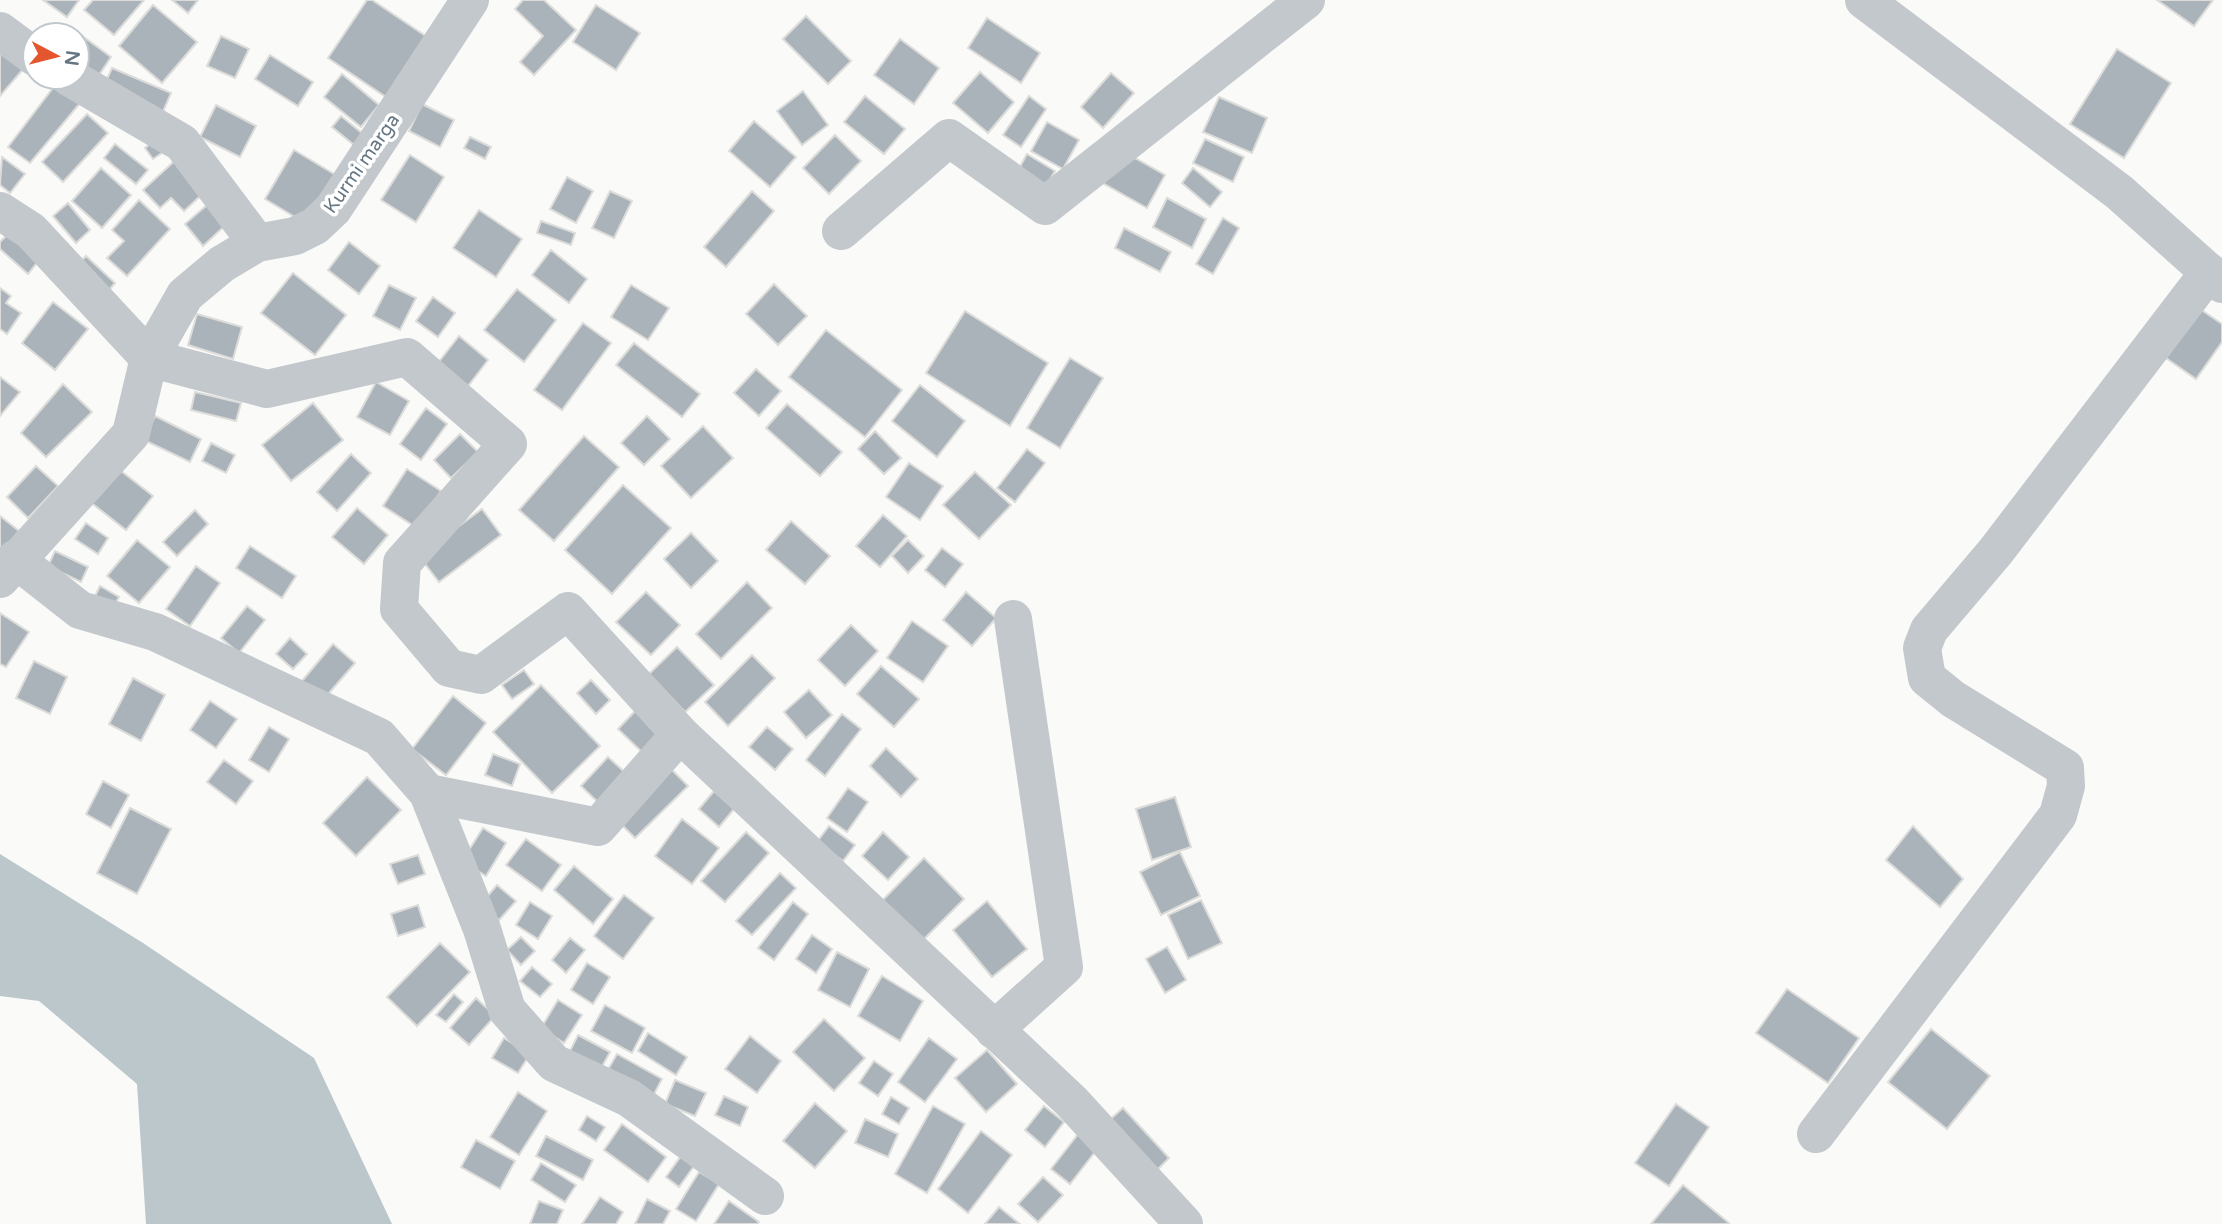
<svg xmlns="http://www.w3.org/2000/svg" width="2222" height="1224" viewBox="0 0 2222 1224" font-family="'Varela Round',sans-serif">
<rect width="100%" height="100%" fill="#fafaf8"/>
<path fill="#bbc7cb" d="M0 854 143 943 314 1058 392 1224H146L137 1084 39 1001 0 996Z"/>
<g fill="#aab3b9" stroke="#dcdcda" stroke-width="2">
<path d="M43 0H79L67 17Z"/>
<path d="M93 0H144L114 35 84 10Z"/>
<path d="M172 0H198L188 13Z"/>
<path d="M367 0H372L427 37 386 97 328 58Z"/>
<path d="M523 0H544L576 30 534 75 520 62 543 36 515 9Z"/>
<path d="M2157 0H2213L2194 26Z"/>
<path d="M153 5 197 42 162 83 119 46Z"/>
<path d="M596 5 640 33 616 70 573 42Z"/>
<path d="M806 16 851 61 828 84 783 39Z"/>
<path d="M987 18 1040 53 1021 83 968 48Z"/>
<path d="M70 27 111 57 91 87 77 77V35H64Z"/>
<path d="M221 36 249 49 235 78 207 66Z"/>
<path d="M900 39 939 68 914 104 874 75Z"/>
<path d="M0 45 25 67 0 96Z"/>
<path d="M2117 49 2171 83 2124 158 2070 124Z"/>
<path d="M270 55 313 82 298 106 255 79Z"/>
<path d="M112 68 171 93 162 114 103 88Z"/>
<path d="M980 72 1014 102 988 133 953 103Z"/>
<path d="M1111 73 1134 93 1103 128 1081 107Z"/>
<path d="M342 74 379 105 361 127 324 97Z"/>
<path d="M56 84 81 102 30 163 8 147Z"/>
<path d="M803 91 828 125 802 145 777 111Z"/>
<path d="M865 96 905 129 884 154 844 122Z"/>
<path d="M1029 96 1046 109 1021 147 1003 135Z"/>
<path d="M1219 97 1267 118 1252 153 1203 132Z"/>
<path d="M422 104 454 120 440 147 409 131Z"/>
<path d="M216 105 256 126 240 157 200 137Z"/>
<path d="M87 114 108 133 63 182 42 162Z"/>
<path d="M341 116 368 138 359 149 332 127Z"/>
<path d="M754 121 796 157 770 187 729 151Z"/>
<path d="M1047 122 1079 140 1063 169 1031 151Z"/>
<path d="M162 134 172 146 153 159 145 148Z"/>
<path d="M835 135 861 161 829 194 803 168Z"/>
<path d="M470 137 491 147 485 159 464 148Z"/>
<path d="M1205 139 1244 157 1233 182 1193 163Z"/>
<path d="M115 144 148 170 136 184 104 158Z"/>
<path d="M1119 149 1165 175 1147 208 1101 182Z"/>
<path d="M294 150 339 177 310 226 265 199Z"/>
<path d="M1027 154 1055 171 1043 191 1016 174Z"/>
<path d="M181 155 210 187 184 211 171 198 160 208 143 190Z"/>
<path d="M410 155 444 177 416 222 381 200Z"/>
<path d="M2 157 25 174 10 193 0 185Z"/>
<path d="M101 168 131 195 102 228 72 201Z"/>
<path d="M1193 168 1222 192 1210 207 1182 183Z"/>
<path d="M567 177 593 191 576 223 550 209Z"/>
<path d="M610 191 632 201 614 238 592 228Z"/>
<path d="M752 191 774 211 726 267 704 247Z"/>
<path d="M1167 198 1206 219 1192 248 1153 227Z"/>
<path d="M214 199 232 219 203 246 185 224Z"/>
<path d="M139 200 170 229 127 276 107 258 124 241 112 230Z"/>
<path d="M68 203 90 230 76 243 53 216Z"/>
<path d="M479 210 522 239 496 277 453 248Z"/>
<path d="M1223 218 1239 228 1213 274 1196 264Z"/>
<path d="M541 221 575 233 571 245 537 233Z"/>
<path d="M1124 228 1171 252 1160 272 1115 248Z"/>
<path d="M9 233 39 260 28 274 0 249V242Z"/>
<path d="M349 242 380 266 359 294 328 270Z"/>
<path d="M551 250 587 279 569 303 532 275Z"/>
<path d="M86 256 115 283 105 295 76 267Z"/>
<path d="M293 273 346 315 315 355 261 313Z"/>
<path d="M774 284 807 316 778 345 746 314Z"/>
<path d="M389 285 416 298 400 330 373 316Z"/>
<path d="M631 285 669 308 648 340 611 317Z"/>
<path d="M0 288 11 296 6 303 21 313 7 334 0 329Z"/>
<path d="M517 289 556 320 524 362 484 330Z"/>
<path d="M433 297 455 313 438 337 416 321Z"/>
<path d="M53 302 88 329 55 370 22 343Z"/>
<path d="M2200 309 2222 324V342L2196 379 2166 358Z"/>
<path d="M965 311 1048 363 1010 426 926 373Z"/>
<path d="M197 314 242 327 233 359 188 345Z"/>
<path d="M583 323 611 343 562 410 534 390Z"/>
<path d="M826 330 902 390 865 437 789 377Z"/>
<path d="M459 336 488 360 468 386 438 363Z"/>
<path d="M634 343 700 394 682 417 616 365Z"/>
<path d="M1070 358 1103 378 1060 448 1027 428Z"/>
<path d="M756 369 781 391 759 416 734 393Z"/>
<path d="M0 377 20 392 0 416Z"/>
<path d="M376 382 409 401 390 435 357 417Z"/>
<path d="M63 384 92 412 46 457 21 433Z"/>
<path d="M920 385 965 421 937 457 892 421Z"/>
<path d="M195 392 241 403 236 421 191 410Z"/>
<path d="M313 403 343 440 291 481 262 445Z"/>
<path d="M787 404 842 452 820 476 766 428Z"/>
<path d="M426 408 447 424 421 460 400 444Z"/>
<path d="M155 416 201 439 190 462 144 440Z"/>
<path d="M647 416 670 439 644 465 621 443Z"/>
<path d="M703 426 733 458 691 498 661 466Z"/>
<path d="M875 431 901 458 884 474 858 449Z"/>
<path d="M460 434 478 452 451 478 434 460Z"/>
<path d="M584 436 619 467 554 541 519 510Z"/>
<path d="M211 443 235 455 226 473 202 461Z"/>
<path d="M1027 449 1045 463 1015 502 997 488Z"/>
<path d="M351 454 371 473 337 511 317 492Z"/>
<path d="M909 463 943 486 920 520 886 497Z"/>
<path d="M36 466 58 486 28 518 7 497Z"/>
<path d="M116 467 153 496 126 530 89 501Z"/>
<path d="M407 469 441 491 417 528 383 506Z"/>
<path d="M975 472 1011 505 979 539 943 505Z"/>
<path d="M623 485 671 528 612 594 565 550Z"/>
<path d="M357 508 388 535 364 564 332 537Z"/>
<path d="M482 509 501 535 439 582 419 556Z"/>
<path d="M195 510 208 524 177 556 163 542Z"/>
<path d="M883 515 907 536 880 567 856 546Z"/>
<path d="M0 516 19 531 0 554Z"/>
<path d="M791 521 830 556 805 584 766 550Z"/>
<path d="M86 523 108 538 98 554 75 539Z"/>
<path d="M691 533 718 561 691 588 664 559Z"/>
<path d="M137 540 170 567 139 603 107 576Z"/>
<path d="M908 540 924 556 908 573 892 556Z"/>
<path d="M250 546 296 576 282 598 236 568Z"/>
<path d="M942 548 963 564 945 587 925 570Z"/>
<path d="M55 551 88 567 81 582 48 566Z"/>
<path d="M196 566 220 583 190 626 166 609Z"/>
<path d="M747 582 772 608 721 659 696 634Z"/>
<path d="M100 586 119 597 113 608 94 598Z"/>
<path d="M646 592 680 625 651 655 616 622Z"/>
<path d="M966 592 996 618 972 646 943 620Z"/>
<path d="M247 606 265 620 239 653 221 638Z"/>
<path d="M0 613 29 632 6 667 0 664Z"/>
<path d="M912 621 948 646 923 682 887 658Z"/>
<path d="M851 625 878 651 845 686 818 660Z"/>
<path d="M290 638 307 654 293 669 276 654Z"/>
<path d="M333 644 355 663 323 700 302 681Z"/>
<path d="M677 647 714 685 685 712 649 674Z"/>
<path d="M752 655 775 678 728 726 705 702Z"/>
<path d="M34 661 67 677 50 714 16 698Z"/>
<path d="M881 666 919 699 894 727 857 694Z"/>
<path d="M524 670 534 684 512 699 502 685Z"/>
<path d="M133 678 165 695 141 741 109 724Z"/>
<path d="M591 680 610 700 596 714 577 693Z"/>
<path d="M541 685 600 746 552 793 493 732Z"/>
<path d="M809 690 832 715 806 738 784 712Z"/>
<path d="M453 696 486 723 446 775 412 749Z"/>
<path d="M210 701 237 719 216 748 190 730Z"/>
<path d="M639 707 666 732 645 755 618 729Z"/>
<path d="M842 714 861 729 825 776 806 760Z"/>
<path d="M269 727 289 739 269 772 249 760Z"/>
<path d="M767 727 793 749 775 770 749 747Z"/>
<path d="M886 748 918 779 901 797 870 766Z"/>
<path d="M493 754 520 764 512 786 485 775Z"/>
<path d="M608 757 630 777 603 807 581 786Z"/>
<path d="M224 760 253 781 236 804 207 782Z"/>
<path d="M667 765 688 786 635 838 614 817Z"/>
<path d="M367 777 401 810 356 856 323 823Z"/>
<path d="M103 781 129 795 111 828 86 814Z"/>
<path d="M848 788 868 802 847 832 827 818Z"/>
<path d="M714 791 734 809 719 827 699 809Z"/>
<path d="M1175 797 1191 847 1152 860 1136 809Z"/>
<path d="M130 808 171 829 137 894 97 873Z"/>
<path d="M682 819 719 848 692 884 655 856Z"/>
<path d="M829 826 855 845 843 861 817 842Z"/>
<path d="M1913 826 1963 879 1940 907 1886 860Z"/>
<path d="M483 828 506 843 486 876 462 861Z"/>
<path d="M746 832 769 853 725 902 701 881Z"/>
<path d="M883 832 909 857 888 880 862 856Z"/>
<path d="M526 839 561 865 542 891 506 865Z"/>
<path d="M1180 852 1200 896 1161 915 1140 872Z"/>
<path d="M418 855 425 874 398 884 390 864Z"/>
<path d="M924 858 964 899 913 950 873 910Z"/>
<path d="M574 866 613 899 593 924 554 890Z"/>
<path d="M780 873 796 888 752 935 736 921Z"/>
<path d="M497 885 516 901 499 920 481 904Z"/>
<path d="M624 895 654 918 623 959 594 936Z"/>
<path d="M1201 900 1222 943 1188 959 1168 915Z"/>
<path d="M987 901 1027 949 992 977 953 930Z"/>
<path d="M530 902 552 916 538 939 516 925Z"/>
<path d="M793 902 808 914 774 960 758 948Z"/>
<path d="M418 905 425 927 398 936 391 914Z"/>
<path d="M812 935 832 949 816 973 796 959Z"/>
<path d="M521 937 535 951 521 965 507 950Z"/>
<path d="M570 938 585 950 566 973 552 960Z"/>
<path d="M440 943 470 972 417 1026 387 997Z"/>
<path d="M1167 947 1186 980 1165 993 1146 959Z"/>
<path d="M837 952 869 969 850 1007 818 990Z"/>
<path d="M587 963 610 977 593 1004 571 990Z"/>
<path d="M532 967 552 984 540 997 520 981Z"/>
<path d="M882 976 923 1001 900 1041 858 1016Z"/>
<path d="M1787 989 1859 1038 1828 1083 1756 1033Z"/>
<path d="M454 994 463 1002 446 1022 436 1015Z"/>
<path d="M476 998 495 1016 469 1045 450 1028Z"/>
<path d="M558 1000 582 1015 564 1043 541 1028Z"/>
<path d="M605 1005 645 1028 632 1053 591 1031Z"/>
<path d="M824 1019 865 1058 834 1091 793 1052Z"/>
<path d="M1931 1029 1990 1076 1947 1129 1888 1082Z"/>
<path d="M648 1033 687 1057 676 1075 638 1051Z"/>
<path d="M578 1035 610 1052 598 1074 567 1057Z"/>
<path d="M750 1036 781 1061 757 1093 725 1069Z"/>
<path d="M504 1038 530 1054 518 1073 492 1058Z"/>
<path d="M929 1038 957 1059 925 1102 898 1082Z"/>
<path d="M987 1050 1017 1084 986 1112 955 1078Z"/>
<path d="M617 1054 662 1079 652 1098 606 1073Z"/>
<path d="M874 1061 893 1074 878 1096 859 1083Z"/>
<path d="M675 1080 706 1093 695 1116 665 1104Z"/>
<path d="M518 1092 547 1111 519 1155 490 1137Z"/>
<path d="M724 1096 748 1107 740 1126 715 1115Z"/>
<path d="M891 1097 909 1108 899 1124 882 1114Z"/>
<path d="M815 1103 847 1131 815 1168 783 1141Z"/>
<path d="M1676 1104 1709 1127 1669 1186 1635 1163Z"/>
<path d="M933 1106 965 1124 927 1193 895 1174Z"/>
<path d="M1044 1106 1064 1122 1045 1147 1025 1130Z"/>
<path d="M1123 1108 1169 1158 1151 1176 1104 1125Z"/>
<path d="M587 1116 605 1127 596 1141 579 1130Z"/>
<path d="M865 1119 898 1134 888 1157 855 1143Z"/>
<path d="M622 1124 666 1157 648 1182 604 1150Z"/>
<path d="M981 1131 1012 1155 968 1213 938 1189Z"/>
<path d="M1079 1133 1098 1148 1070 1184 1051 1169Z"/>
<path d="M546 1136 593 1160 583 1180 536 1156Z"/>
<path d="M476 1140 515 1161 500 1189 461 1167Z"/>
<path d="M681 1156 694 1166 679 1187 666 1177Z"/>
<path d="M541 1163 576 1185 565 1202 531 1180Z"/>
<path d="M699 1172 719 1184 696 1221 676 1209Z"/>
<path d="M1043 1177 1063 1195 1038 1222 1018 1204Z"/>
<path d="M1683 1185 1729 1223 1728 1224H1651Z"/>
<path d="M600 1197 623 1212 616 1224H582Z"/>
<path d="M647 1199 670 1211 663 1224H635Z"/>
<path d="M539 1201 563 1210 557 1224H530Z"/>
<path d="M729 1201 759 1222 757 1224H714Z"/>
<path d="M999 1207 1020 1224H985Z"/>
</g>
<g fill="none" stroke-linecap="round" stroke-linejoin="round">
<g stroke="#c3c8cc" stroke-width="38">
<path d="M1864 0 2119 192 2222 284"/>
<path d="M0 31 35 57"/>
<path d="M69 77 182 143 257 243"/>
<path d="M0 211 31 231 149 358 267 389 407 357 508 444 402 563 399 609 449 668 481 675 568 611 680 734 1072 1102 1184 1224"/>
<path d="M841 231 949 138 1045 206 1306 0"/>
<path d="M15 559 80 610 155 632 379 737 428 793 482 929 507 1010 554 1063 629 1098 765 1196"/>
<path d="M0 579 131 434 149 358 185 295 222 264 257 243 295 236 315 226 333 209 470 0"/>
<path d="M428 793 598 827 680 734"/>
<path d="M994 1030 1064 967 1013 619"/>
<path d="M1816 1134 2058 815 2066 786 2065 768 1953 699 1927 678 1922 648 1929 630 1996 551 2209 272"/>
</g>
</g>
<g text-anchor="middle" stroke-width="7" stroke-linejoin="round" paint-order="stroke">
<g font-size="19" fill="#657683" stroke="#fff">
<text transform="translate(361 163) rotate(-55)" y="7">Kurmi marga</text>
</g>
</g>
<g transform="translate(56 56) rotate(97)"><circle r="33" fill="#ffffff" stroke="#c1c8cd" stroke-width="2"/>
<path d="M0-5L12 26L0 18L-12 26Z" fill="#e4572e"/>
<text y="-10" font-size="19" font-weight="bold" text-anchor="middle" fill="#657683">N</text>
</g>
</svg>
